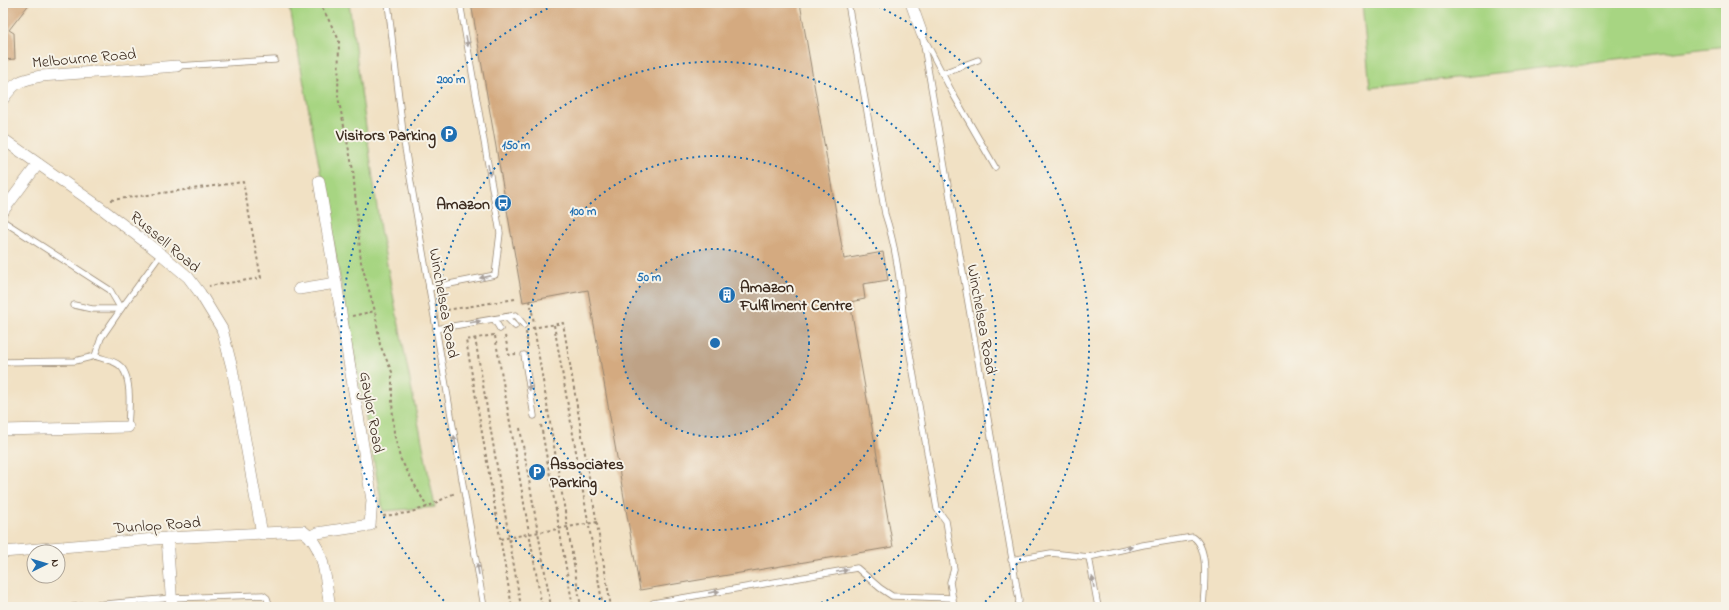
<svg xmlns="http://www.w3.org/2000/svg" width="1729" height="610" viewBox="0 0 1729 610" font-family="'Indie Flower',sans-serif">
<rect width="100%" height="100%" fill="#f7f3e8"/>
<filter id="ink" filterUnits="userSpaceOnUse"><feTurbulence type="fractalNoise" baseFrequency=".025" numOctaves="2"/><feDisplacementMap in="SourceGraphic" scale="8" xChannelSelector="R" yChannelSelector="G"/><feConvolveMatrix kernelMatrix="1 2 1 2 8 2 1 2 1" color-interpolation-filters="sRGB"/></filter>
<filter id="wash" filterUnits="userSpaceOnUse"><feTurbulence type="fractalNoise" baseFrequency=".012" numOctaves="4" result="noise"/><feDisplacementMap in="SourceGraphic" scale="16" xChannelSelector="R" yChannelSelector="G"/><feGaussianBlur stdDeviation="0.9" result="paint"/><feColorMatrix in="noise" values="0 0 0 0 0 0 0 0 0 0 0 0 0 0 0 0 0 1.4 0 .05"/><feComposite in="paint" operator="in"/></filter>
<g filter="url(#wash)">
<rect width="100%" height="100%" fill="#f1e1c4"/>
<g fill="#a7d582" stroke="#718050">
<path d="M289 3H349L380 229 435 507 383 511Z"/>
<path d="M1362 3H1726V46L1370 88Z"/>
</g>
<g id="blocks">
<g fill="#d4aa80">
<path d="M3 3H30L9 30 14 33 15 59 3 60Z"/>
<path d="M471 3H800L844 259 883 252 888 280 863 284 865 299 850 302 893 547 640 590 588 290 523 302Z"/>
</g>
</g>
</g>
<g filter="url(#ink)">
<use href="#blocks" fill-opacity="0" stroke="#968671" stroke-width="1"/>
<g fill="none" stroke-linecap="round" stroke-linejoin="round">
<g stroke="#968671" stroke-width="7">
<g id="lane">
<path d="M388 3 404 142 484 607"/>
<path d="M848 3 885 214C896 247 900 280 903 314L937 509 946 521 954 569 950 582 954 607"/>
<path d="M922 34 1019 600 1018 607"/>
<path d="M925 40 953 94 995 167"/>
<path d="M177 66 275 60"/>
<path d="M943 73 978 60"/>
<path d="M3 221 110 290 121 309 101 338 95 356 75 361 3 362"/>
<path d="M429 288 495 275 500 233 460 3"/>
<path d="M74 305 92 309H121L161 254"/>
<path d="M506 317 515 326"/>
<path d="M494 319 500 329"/>
<path d="M436 329 516 315 524 325"/>
<path d="M524 355 534 416"/>
<path d="M95 356C102 359 113 360 119 365 133 375 129 411 128 427"/>
<path d="M1089 557 1098 607"/>
<path d="M1011 560 1051 553 1089 557 1143 545 1193 537C1210 548 1204 588 1203 607"/>
<path d="M73 607 172 598 263 595 267 598 270 607"/>
<path d="M650 607 653 603 857 568 880 588 892 596 953 598"/>
</g>
</g>
<g stroke="#968671" stroke-width="12">
<g id="street">
<path d="M911 3 922 34"/>
<path d="M3 99C15 82 20 80 41 76L177 66"/>
<path d="M3 139 101 208 161 254 188 277 200 293 222 329 232 368 262 534"/>
<path d="M319 181 336 283"/>
<path d="M3 211 38 164"/>
<path d="M299 289 336 283 372 500 370 525 317 533 311 536"/>
<path d="M3 430 128 427"/>
<path d="M167 538 172 607"/>
<path d="M3 552 167 538 303 531C326 547 325 581 330 607"/>
</g>
</g>
<g stroke="#968671" stroke-width="2" stroke-dasharray="3 3" stroke-linecap="butt">
<path d="M320 3 339 40 338 97 353 170 361 262 375 311 380 345 392 372V401L394 433 400 458 427 507"/>
<path d="M111 200 243 182 261 278 209 286"/>
<path d="M530 300 534 323"/>
<path d="M441 311 515 299"/>
<path d="M352 316 375 311"/>
<path d="M554 325 603 607"/>
<path d="M534 327 581 607"/>
<path d="M532 328 563 323 611 607"/>
<path d="M526 332 528 348"/>
<path d="M494 335 466 340 512 607"/>
<path d="M495 336 542 607"/>
<path d="M505 336 509 355 516 354"/>
<path d="M475 338 521 607"/>
<path d="M541 425 573 607"/>
<path d="M520 428 551 607"/>
<path d="M383 516 408 513 427 507 455 493"/>
<path d="M500 539 597 522"/>
</g>
<use href="#lane" stroke="#fff" stroke-width="5.5"/>
<use href="#street" stroke="#fff" stroke-width="11"/>
</g>
<defs><path id="oneway-solid" d="M-6-.8H1V-3.2L6.5 0L1 3.2V.8H-6Z"/></defs>
<g fill="#a79f9a">
<use href="#oneway-solid" transform="translate(467 41) rotate(80)"/>
<use href="#oneway-solid" transform="translate(489 170) rotate(80)"/>
<use href="#oneway-solid" transform="translate(485 277) rotate(168)"/>
<use href="#oneway-solid" transform="translate(475 322) rotate(-10)"/>
<use href="#oneway-solid" transform="translate(529 385) rotate(81)"/>
<use href="#oneway-solid" transform="translate(455 441) rotate(-100)"/>
<use href="#oneway-solid" transform="translate(1127 548) rotate(-12)"/>
<use href="#oneway-solid" transform="translate(478 569) rotate(-100)"/>
<use href="#oneway-solid" transform="translate(842 571) rotate(-10)"/>
<use href="#oneway-solid" transform="translate(1093 582) rotate(-100)"/>
<use href="#oneway-solid" transform="translate(714 592) rotate(-9)"/>
</g>
</g>
<circle cx="715" cy="343" r="94" fill="#1f6fb2" fill-opacity=".12"/>
<g fill="none" stroke="#1f6fb2" stroke-width="2" stroke-dasharray="2 4">
<circle cx="715" cy="343" r="94"/>
<circle cx="715" cy="343" r="187"/>
<path d="M617 606A281 281 0 1 1 813 606"/>
<path d="M448 605A374 374 0 0 1 557 4M873 4A374 374 0 0 1 982 605"/>
</g>
<defs>
<g id="parking-disc" transform="scale(0.9)"><circle r="9.5" fill="#1f6fb2" stroke="#f7f3e8"/><path d="M-3.5-5.5H1a3.5 3.5 0 0 1 0 7H-1V5.5H-3.5ZM-1-3.4V-.6H.8a1.4 1.4 0 0 0 0-2.8Z" fill="#fff"/></g>
<g id="bus-disc" transform="scale(0.9)"><circle r="9.5" fill="#1f6fb2" stroke="#f7f3e8"/><path d="M-5-6H5V4H4V6H2V4H-2V6H-4V4H-5ZM-3.5-4V0h7V-4ZM-3.5 1.2v1.5H-2V1.2ZM2 1.2v1.5H3.5V1.2Z" fill="#fff"/></g>
<g id="building-disc" transform="scale(0.9)"><circle r="9.5" fill="#1f6fb2" stroke="#f7f3e8"/><path d="M-4-6H4V6H1V3H-1V6H-4ZM-2.5-4.3h1.7v1.8h-1.7ZM.8-4.3h1.7v1.8H.8ZM-2.5-1h1.7V.8h-1.7ZM.8-1h1.7V.8H.8Z" fill="#fff"/></g>
</defs>
<g fill-rule="evenodd">
<use href="#parking-disc" x="449" y="134"/>
<use href="#bus-disc" x="503" y="203"/>
<use href="#building-disc" x="727" y="295"/>
<use href="#parking-disc" x="537" y="472"/>
</g>
<g text-anchor="middle" stroke-width="4" stroke-linejoin="round" paint-order="stroke">
<g font-size="16" fill="#3b2a1e" stroke="#f7f3e8">
<text transform="translate(84 57) rotate(-5)" y="6">Melbourne Road</text>
<text transform="translate(166 241) rotate(40)" y="6">Russell Road</text>
<text transform="translate(445 303) rotate(80)" y="6">Winchelsea Road</text>
<text transform="translate(983 319) rotate(80)" y="6">Winchelsea Road</text>
<text transform="translate(373 412) rotate(80)" y="6">Gaylor Road</text>
<text transform="translate(157 524) rotate(-4)" y="6">Dunlop Road</text>
</g>
<g font-size="16" font-weight="bold" fill="#3b2a1e" stroke="#f7f3e8" text-anchor="end">
<text x="436" y="140">Visitors Parking</text>
<text x="490" y="209">Amazon</text>
<text x="740" y="292" text-anchor="start">Amazon<tspan x="740" dy="18">Fulfilment Centre</tspan></text>
<text x="550" y="469" text-anchor="start">Associates<tspan x="550" dy="18">Parking</tspan></text>
</g>
</g>
<circle cx="715" cy="343" r="6" fill="#1f6fb2" stroke="#f7f3e8" stroke-width="2"/>
<g font-size="12" text-anchor="middle" font-weight="bold" fill="#1f6fb2" stroke="#f7f3e8" stroke-width="4" stroke-linejoin="round" paint-order="stroke">
<text x="451" y="83">200 m</text>
<text x="516" y="149">150 m</text>
<text x="583" y="215">100 m</text>
<text x="649" y="281">50 m</text>
</g>
<rect width="1729" height="610" fill="none" stroke="#f7f3e8" stroke-width="16"/>
<g transform="translate(46 564) rotate(85)"><circle r="19" fill="#f7f3e8" stroke="#aca397"/>
<path d="M0-3L7 15L0 10L-7 15Z" fill="#1f6fb2"/>
<text y="-6" font-size="11" font-weight="bold" text-anchor="middle" fill="#3b2a1e">N</text>
</g>
</svg>
